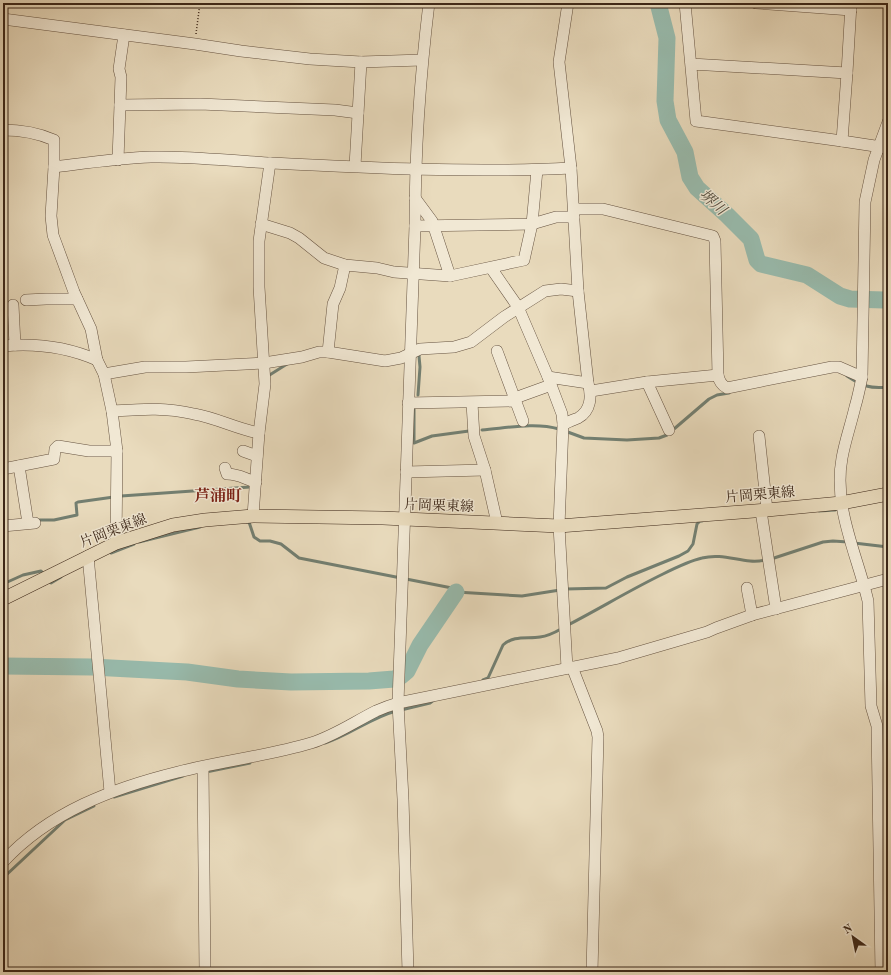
<svg xmlns="http://www.w3.org/2000/svg" width="891" height="975" viewBox="0 0 891 975" font-family="'Old Standard TT','Noto Serif JP',serif">
<rect width="100%" height="100%" fill="#e9dbbd"/>
<filter id="stains"><feTurbulence type="fractalNoise" baseFrequency=".005" numOctaves="4"/><feColorMatrix values="0 0 0 0 .2 0 0 0 0 .09 0 0 0 0 .02 0 0 0 .5 -.17"/></filter>
<radialGradient id="worn" r=".72"><stop offset=".6" stop-color="#630" stop-opacity="0"/><stop offset="1" stop-color="#630" stop-opacity=".3"/></radialGradient>
<g fill="none" stroke-linecap="round" stroke-linejoin="round">
<g stroke="#737f71" stroke-width="3">
<path d="M268 376 287 364"/>
<path d="M847 376C862 386 870 389 888 387"/>
<path d="M418 395 420 367 419 356"/>
<path d="M414 408V443L432 436 469 431"/>
<path d="M482 430C507 428 535 422 559 429"/>
<path d="M565 431 584 438 627 440 659 438 667 435 709 399 717 395 729 393"/>
<path d="M819 511 835 510"/>
<path d="M39 520H54L77 515 76 503 78 502 121 496 250 487V485"/>
<path d="M247 522H249L254 537 260 541H270L281 544 299 558 452 588 456 592 522 596 560 590"/>
<path d="M139 542 200 527"/>
<path d="M854 543 888 547"/>
<path d="M111 553 134 544"/>
<path d="M771 559 823 542 833 541 848 542"/>
<path d="M49 581 51 583 61 577"/>
<path d="M3 584 23 575 41 571 45 575"/>
<path d="M566 589 606 588 627 577 679 556 688 551 693 544 697 524 700 521H702"/>
<path d="M566 626C599 609 630 590 663 574 675 568 689 561 702 558 725 552 744 565 765 560"/>
<path d="M483 680 488 678 503 645C514 635 527 639 540 637 548 636 554 633 561 629"/>
<path d="M401 710 430 703 434 700"/>
<path d="M325 743C350 735 370 718 396 711"/>
<path d="M206 772 250 763"/>
<path d="M114 797 183 776"/>
<path d="M3 878 65 820 94 806"/>
</g>
<g stroke="#98bbad" stroke-width="17">
<path d="M658 3 667 38 665 101 668 120 685 152 690 177 697 188 727 215 751 239 757 260 761 264 807 275 840 296 850 299 884 300 888 301"/>
<path d="M3 666 92 667 187 672 238 679 291 682 369 681 394 679 401 676 407 671 420 645 456 592"/>
</g>
<g stroke="#665341" stroke-width="12">
<g id="minor">
<path d="M685 3 696 121 842 141 847 73 691 64"/>
<path d="M756 3 851 10"/>
<path d="M3 19 195 44 241 51 310 59 361 62 422 60"/>
<path d="M847 73 851 4"/>
<path d="M120 105 200 104 335 110 358 113"/>
<path d="M3 130C21 130 38 133 54 140V167L51 216 53 235 74 292 91 329 97 360 104 374 112 411 117 451 116 543"/>
<path d="M842 141 888 148"/>
<path d="M118 160 121 77 119 69 124 35"/>
<path d="M355 166 361 62"/>
<path d="M54 167C86 163 119 158 151 157 191 156 231 161 272 163 371 168 472 173 571 168"/>
<path d="M415 198 432 221 450 276"/>
<path d="M574 209H603L713 236 715 241 718 375C719 381 721 385 727 388L832 367H839L862 377"/>
<path d="M261 224 290 233 299 238 324 258 345 265 377 268 394 272 450 276 524 260 532 224 537 170"/>
<path d="M415 226 532 224 556 217H574"/>
<path d="M491 268 518 307 548 377 562 414 563 424"/>
<path d="M26 300 46 299H77"/>
<path d="M13 305 15 345"/>
<path d="M3 346C35 343 67 347 97 360"/>
<path d="M497 351 523 421"/>
<path d="M328 352 333 304 340 288 345 265"/>
<path d="M104 374 145 367H186L264 363 302 357 319 352H328L385 361 401 358 420 349 454 347 471 342 504 317 545 291 561 289 578 291"/>
<path d="M548 377 588 383"/>
<path d="M647 382 669 430"/>
<path d="M591 391 647 382 718 375"/>
<path d="M515 398 551 385"/>
<path d="M408 403 516 401"/>
<path d="M112 411C142 409 165 407 194 414 217 418 237 429 259 433"/>
<path d="M759 436 767 510"/>
<path d="M243 451 257 456"/>
<path d="M19 466 28 523"/>
<path d="M225 468 227 474C240 474 244 479 256 482"/>
<path d="M3 469 54 459 55 449 58 446 89 451H117"/>
<path d="M485 470 497 523"/>
<path d="M406 472 485 470 474 436 472 403"/>
<path d="M761 511 776 609"/>
<path d="M253 516 259 433 265 384 259 287V241L270 163"/>
<path d="M3 526 35 523"/>
<path d="M88 556 110 792"/>
<path d="M747 588 752 615"/>
<path d="M572 667 597 731 598 737 592 972"/>
<path d="M567 668 559 526 563 425C567 422 573 420 578 418 591 411 592 396 588 383L578 291 571 168 559 62 568 3"/>
<path d="M203 767 205 972"/>
<path d="M3 862C49 812 113 788 178 772 222 761 267 756 311 743 334 736 354 722 376 711 383 708 391 705 398 703L618 658 707 632 716 628 752 615 888 579"/>
<path d="M408 972 403 799 398 703 415 226C415 151 420 77 429 3"/>
<path d="M881 972 877 726 871 706 868 601C857 554 833 508 842 458 845 441 851 424 855 407 858 397 860 387 862 377L865 202 874 160 888 122"/>
</g>
</g>
<g stroke="#3b2618" stroke-width="14">
<path id="major" d="M3 599 116 543 173 525 205 520 253 516 383 518 559 526 767 510 841 503 888 494"/>
</g>
<g stroke="#3b2618" stroke-width="1.5" stroke-dasharray="1 2" stroke-linecap="butt">
<path d="M290 3 304 6 418 3"/>
<path d="M196 34 200 3"/>
</g>
<use href="#minor" stroke="#f1e8d4" stroke-width="11"/>
<use href="#major" stroke="#e9dbbd" stroke-width="13"/>
</g>
<g text-anchor="middle" stroke-width="3" stroke-linejoin="round" paint-order="stroke">
<g font-size="14" fill="#3b2618" stroke="#f1e8d4">
<text transform="translate(760 494) rotate(-5)" y="5">片岡栗東線</text>
<text transform="translate(439 505) rotate(2)" y="5">片岡栗東線</text>
<text transform="translate(113 530) rotate(-21)" y="5">片岡栗東線</text>
</g>
<g font-size="15" font-style="italic" fill="#524b3d" stroke="#f1e8d4">
<text transform="translate(713 202) rotate(42)" y="5">堺川</text>
</g>
<g font-size="16" font-weight="bold" fill="#7a1f14" stroke="#f1e8d4">
<text x="218" y="501">芦浦町</text>
</g>
</g>
<rect width="891" height="975" fill="none" stroke="#e9dbbd" stroke-width="16"/>
<rect x="4" y="4" width="883" height="967" fill="none" stroke="#3b2618" stroke-width="2"/>
<rect x="8" y="8" width="875" height="959" fill="none" stroke="#3b2618"/>
<g transform="translate(853 937) rotate(327)" stroke="#f1e8d4" stroke-width="3" paint-order="stroke">
<path d="M0-3L7 15L0 10L-7 15Z" fill="#3b2618"/>
<text y="-6" font-size="11" font-weight="bold" text-anchor="middle" fill="#3b2618">N</text>
</g>
<rect width="100%" height="100%" filter="url(#stains)"/>
<rect width="100%" height="100%" fill="url(#worn)"/>
</svg>
